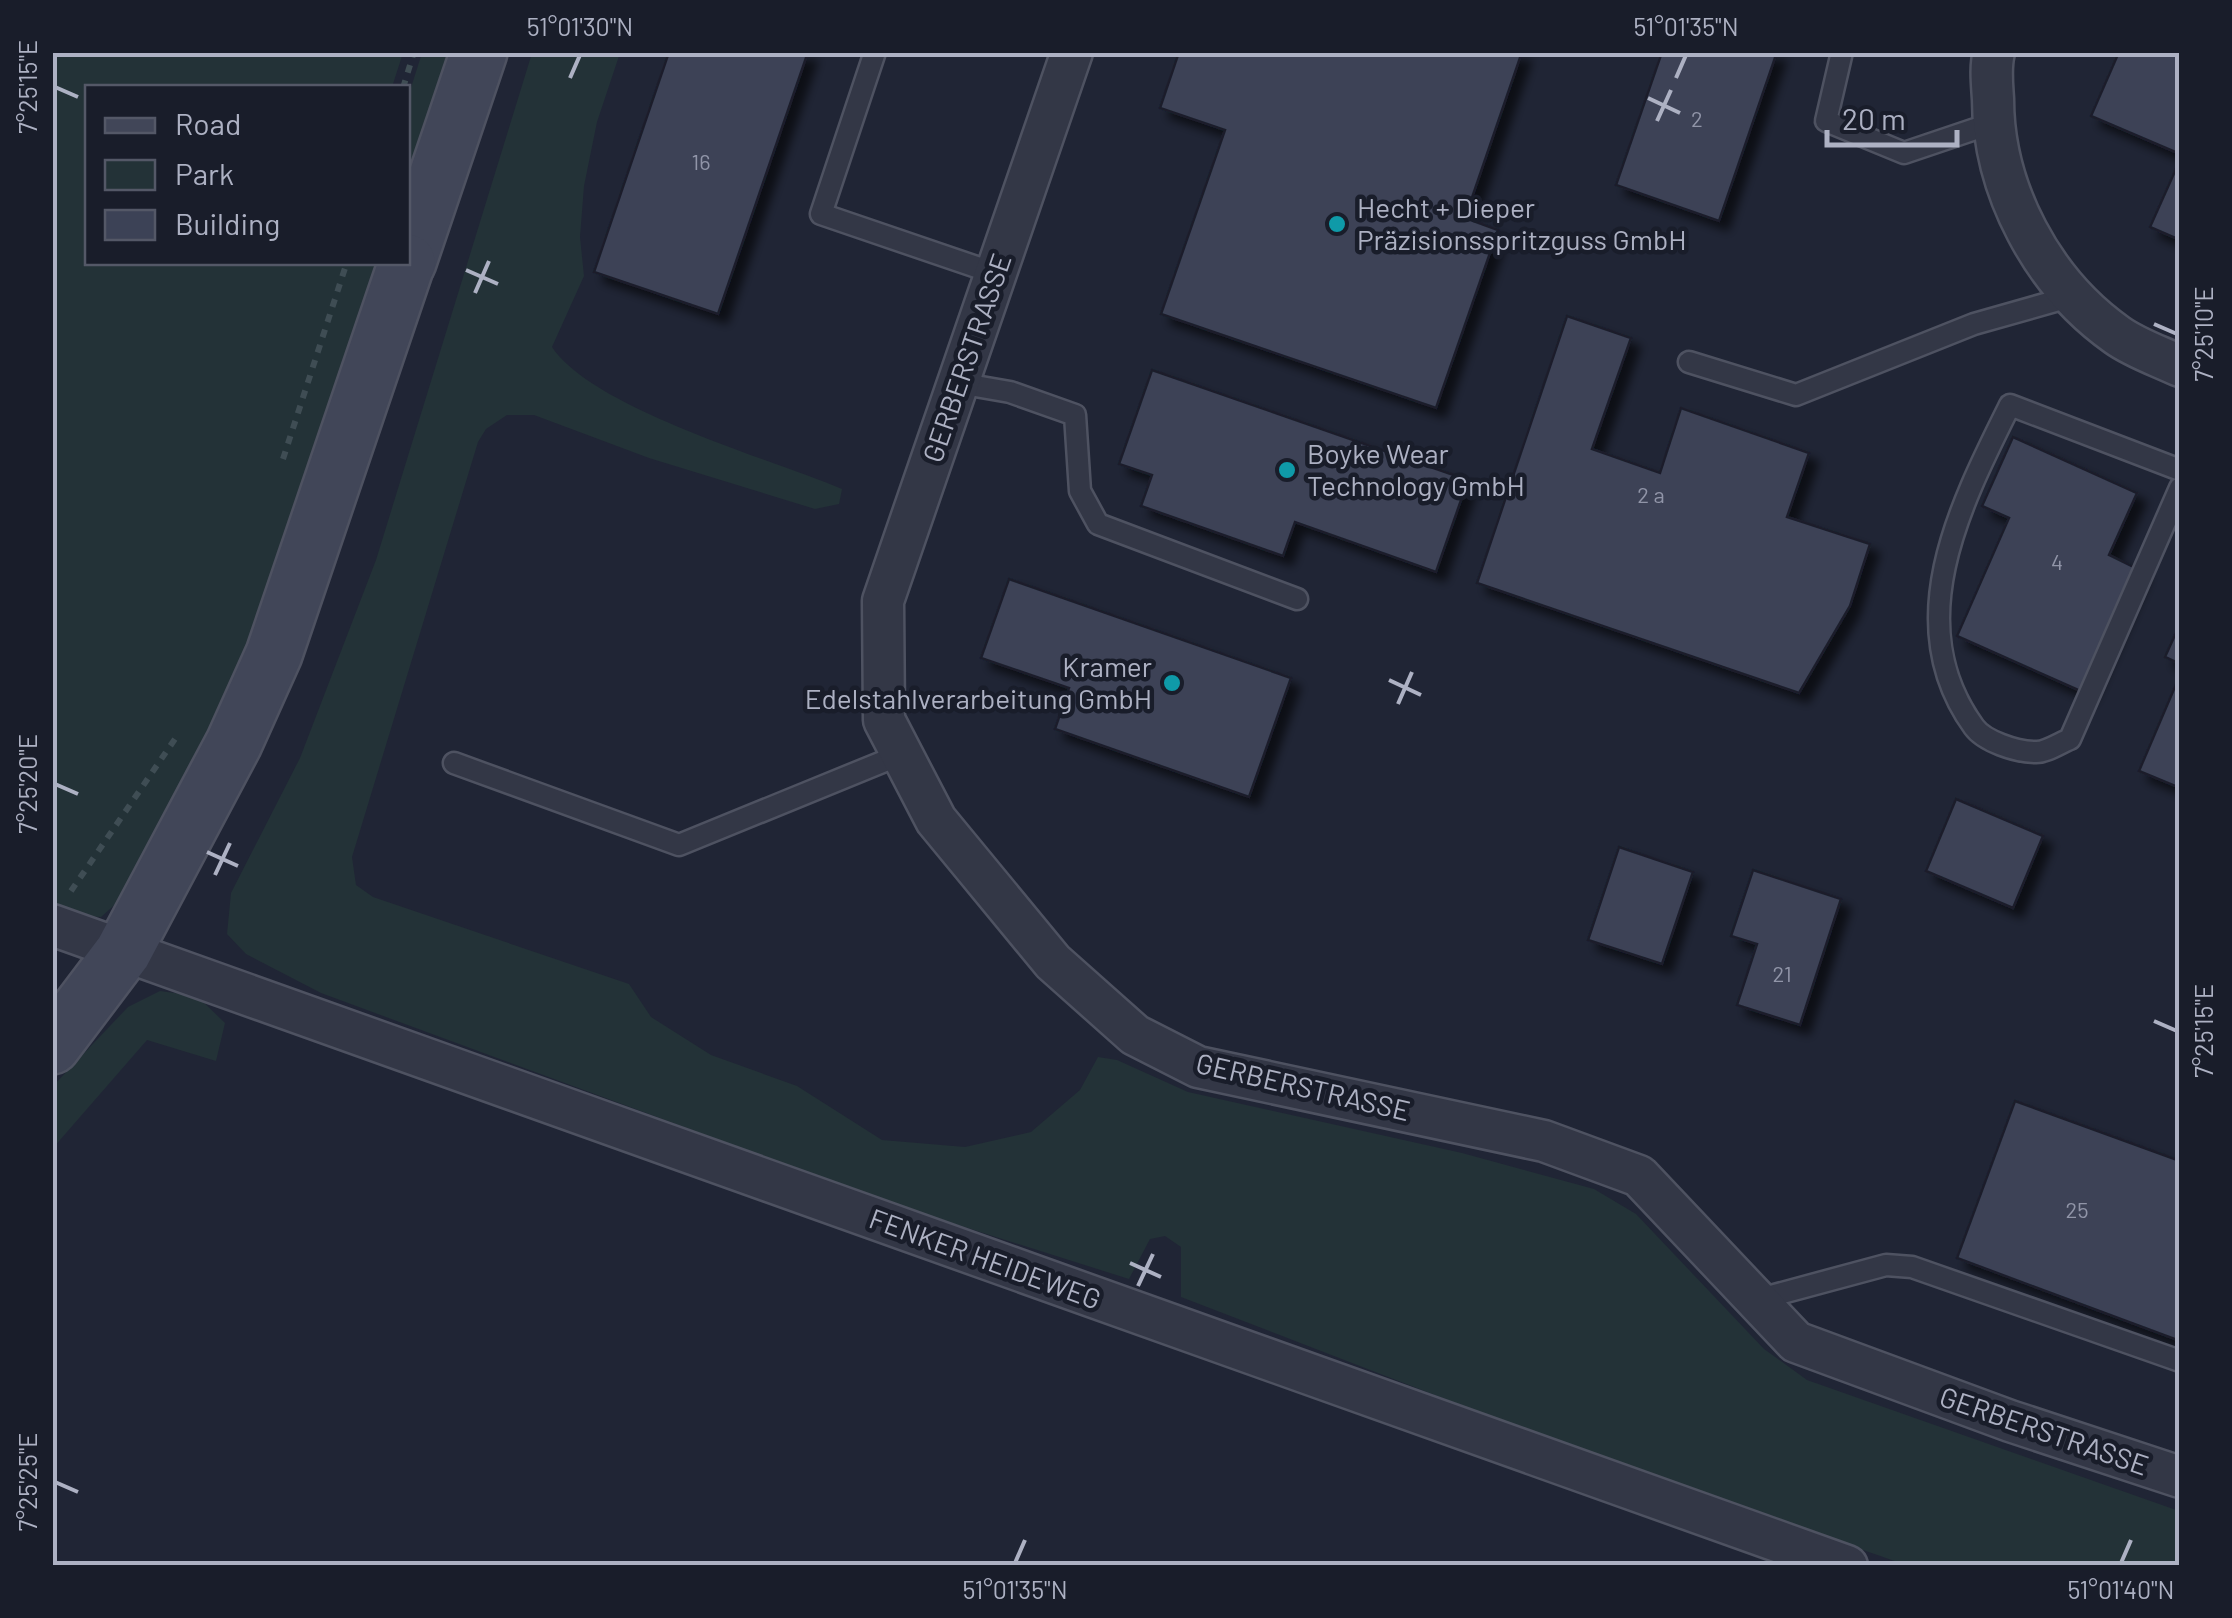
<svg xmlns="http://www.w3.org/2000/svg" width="2232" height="1618" viewBox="0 0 2232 1618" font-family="Barlow,sans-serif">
<defs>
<filter id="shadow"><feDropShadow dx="9" dy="9" stdDeviation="5" flood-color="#0009"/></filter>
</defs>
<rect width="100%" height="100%" fill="#202535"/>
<g fill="#233237">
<path d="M52 53H403L392 87 88 88V262L380 263 213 743 120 900 101 917 53 914Z"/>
<path d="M422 53H453L408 185V97Z"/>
<path d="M532 53H620L597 122 584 186 580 237 584 276 552 347C592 408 770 459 842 489L839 504 815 509 649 458 534 415H507L486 429 478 442 352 857 356 885 373 897 629 984 651 1017 711 1055 797 1086 882 1140 965 1147 1031 1132 1080 1090 1098 1057 1117 1060 1188 1092 1462 1153 1594 1189 1636 1214 1764 1349 1807 1380 2179 1511V1565H1906L1580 1451 1181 1297V1247L1165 1236 1150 1239 1129 1279 895 1205 321 993 246 954 227 934 231 893 300 758 376 560Z"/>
<path d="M160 991 197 996 225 1023 216 1061 147 1040 53 1148V1086L128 1007Z"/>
</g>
<g fill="#3c4256" stroke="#1b1f2c" stroke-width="2.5" filter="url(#shadow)">
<path d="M669 52H808L718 314 594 272Z"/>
<path d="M1179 52H1522L1465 218 1498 230 1436 408 1161 314 1225 130 1160 108Z"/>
<path d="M1662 52H1777L1719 221 1616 185Z"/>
<path d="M2119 52H2180V154L2091 116Z"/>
<path d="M2180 160V240L2150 227Z"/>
<path d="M1567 316 1631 338 1592 449 1660 473 1681 408 1809 453 1787 517 1870 544 1850 606 1799 693 1477 583Z"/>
<path d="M1152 370 1468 480 1436 572 1295 522 1283 556 1141 506 1152 475 1119 464Z"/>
<path d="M2013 437 2137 493 2109 555 2140 570 2085 693 1957 636 2009 518 1982 506Z"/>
<path d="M1009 579 1291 678 1249 797 1055 729 1069 688 981 658Z"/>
<path d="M2180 624V664L2165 657Z"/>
<path d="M2180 675V788L2139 771Z"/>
<path d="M1956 799 2043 836 2013 908 1926 871Z"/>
<path d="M1619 847 1693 872 1662 964 1588 940Z"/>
<path d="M1753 870 1841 899 1800 1025 1737 1005 1757 944 1731 936Z"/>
<path d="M2015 1101 2180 1161V1341L1957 1258Z"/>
</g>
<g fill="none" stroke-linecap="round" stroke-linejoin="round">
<g stroke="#4e5261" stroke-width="25">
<g id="service">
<path d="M875 52 821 214 997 274"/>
<path d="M1842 52 1826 121 1904 153 1993 123"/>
<path d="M1689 362 1796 395 1974 324 2073 296"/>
<path d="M958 383 1010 392 1075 415 1080 491 1098 524 1297 599"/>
<path d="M2180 470 2010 405C1960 505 1899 624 1974 727 1984 741 2016 752 2035 752 2045 753 2060 743 2070 739L2180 488"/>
<path d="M454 763 679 845 902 754"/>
<path d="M1756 1300 1886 1265 1912 1267 2180 1361"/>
</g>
</g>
<g stroke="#4e5261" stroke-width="45">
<g id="minor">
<path d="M1072 52 883 601 884 720 936 820 1053 962 1135 1035 1198 1067 1544 1141 1639 1176 1796 1342 2010 1421 2180 1477"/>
<path d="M1994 52C1990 67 1992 83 1993 99 1993 189 2042 282 2117 335 2135 348 2159 356 2180 366"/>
<path d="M52 925 1847 1566"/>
</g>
</g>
<g stroke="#4e5261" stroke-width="60">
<g id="secondary">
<path d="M408 262 479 52"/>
<path d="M52 1046 123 952 234 743 274 654 407 262"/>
</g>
</g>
<g stroke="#3f4d54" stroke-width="6" stroke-dasharray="8 8" stroke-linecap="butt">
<path d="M403 88 414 52"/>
<path d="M283 459 347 262"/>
<path d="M71 891 177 736"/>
</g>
<use href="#service" stroke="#333746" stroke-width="20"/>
<use href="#minor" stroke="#333746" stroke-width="40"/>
<use href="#secondary" stroke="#414658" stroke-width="55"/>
</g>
<path fill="none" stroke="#adb1c3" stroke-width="4" d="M570 78 580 55M1676 78 1686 55M55 87 78 97M1648 98 1680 113M1657 121 1671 90M466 270 498 284M475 293 489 261M2154 324 2177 334M1389 680 1421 695M1398 704 1412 672M55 784 78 794M207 852 238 866M215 875 230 843M2154 1021 2177 1031M1130 1263 1161 1277M1138 1286 1153 1254M55 1482 78 1492M1015 1563 1025 1540M2121 1563 2131 1540"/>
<g fill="#0f9aa8" stroke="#191d2a" stroke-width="4">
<circle cx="1337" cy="224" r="10"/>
<circle cx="1287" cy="470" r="10"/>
<circle cx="1172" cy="683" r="10"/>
</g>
<g text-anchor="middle" stroke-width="9" stroke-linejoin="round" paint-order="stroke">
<g font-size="22" fill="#9195a8">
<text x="1697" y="127">2</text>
<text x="701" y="170">16</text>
<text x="1651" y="503">2 a</text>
<text x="2057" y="570">4</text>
<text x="1782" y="982">21</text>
<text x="2077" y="1218">25</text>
</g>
<g font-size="28" fill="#adb1c3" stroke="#191d2a" text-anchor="start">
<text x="1357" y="218">Hecht + Dieper<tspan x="1357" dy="32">Präzisionsspritzguss GmbH</tspan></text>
<text x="1307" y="464">Boyke Wear<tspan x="1307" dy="32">Technology GmbH</tspan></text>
<text x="1152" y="677" text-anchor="end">Kramer<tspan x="1152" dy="32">Edelstahlverarbeitung GmbH</tspan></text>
</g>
<g font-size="28" fill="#adb1c3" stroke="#191d2a">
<text transform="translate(967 358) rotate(-71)" y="10">GERBERSTRASSE</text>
<text transform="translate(1303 1087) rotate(13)" y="10">GERBERSTRASSE</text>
<text transform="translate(985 1259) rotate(20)" y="10">FENKER HEIDEWEG</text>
<text transform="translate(2044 1431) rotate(19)" y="10">GERBERSTRASSE</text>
</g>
</g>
<rect width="2232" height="1618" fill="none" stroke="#191d2a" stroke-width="110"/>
<rect x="85" y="85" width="325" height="180" fill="#191d2a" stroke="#545867" stroke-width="2.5"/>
<rect x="105" y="118" width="50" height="15" fill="#414658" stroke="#545867" stroke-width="2.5"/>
<text x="175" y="135" font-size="30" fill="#adb1c3">Road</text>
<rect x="105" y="160" width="50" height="30" fill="#233237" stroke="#545867" stroke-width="2.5"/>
<text x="175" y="185" font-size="30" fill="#adb1c3">Park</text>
<rect x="105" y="210" width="50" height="30" fill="#3c4256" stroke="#545867" stroke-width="2.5"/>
<text x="175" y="235" font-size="30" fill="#adb1c3">Building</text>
<path d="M1827 130v15h130v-15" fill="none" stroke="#adb1c3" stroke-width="5"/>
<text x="1842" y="130" font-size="30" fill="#adb1c3" stroke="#191d2a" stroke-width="8" paint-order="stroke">20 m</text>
<rect x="55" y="55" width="2122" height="1508" fill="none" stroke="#adb1c3" stroke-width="4"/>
<g font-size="25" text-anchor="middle" fill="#adb1c3">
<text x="580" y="36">51°01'30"N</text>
<text x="1686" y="36">51°01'35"N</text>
<text transform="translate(28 87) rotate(-90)" y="9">7°25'15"E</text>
<text transform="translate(2204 334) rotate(-90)" y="9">7°25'10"E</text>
<text transform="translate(28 784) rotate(-90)" y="9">7°25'20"E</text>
<text transform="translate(2204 1031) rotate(-90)" y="9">7°25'15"E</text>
<text transform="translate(28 1482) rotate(-90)" y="9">7°25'25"E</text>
<text x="1015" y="1599">51°01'35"N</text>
<text x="2121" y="1599">51°01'40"N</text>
</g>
</svg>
